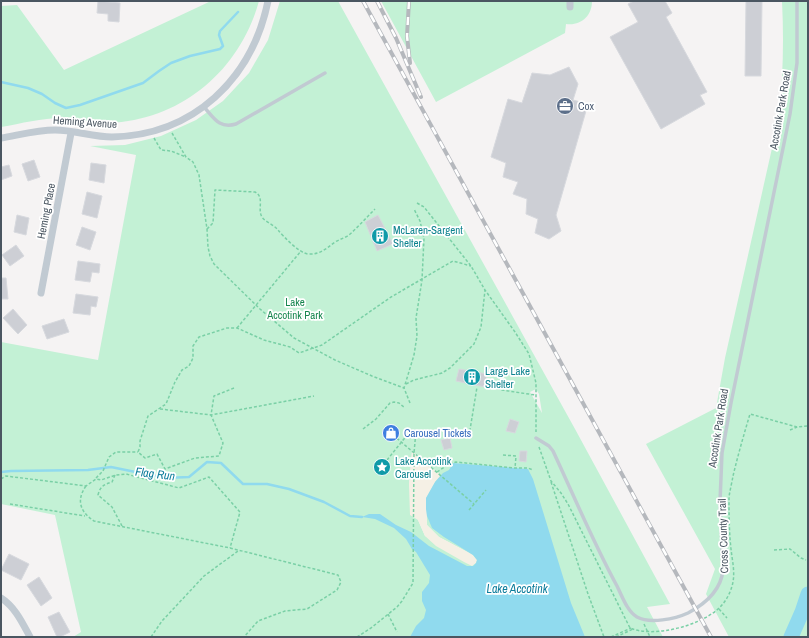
<svg xmlns="http://www.w3.org/2000/svg" width="809" height="638" viewBox="0 0 809 638" font-family="'Archivo Narrow',sans-serif">
<rect width="100%" height="100%" fill="#f5f3f3"/>
<g fill="#c3f1d5" fill-rule="evenodd">
<path d="M211 1H259C240 70 182 120 109 123 96 124 81 119 67 118 45 117 23 123 1 127V6L17 5 64 70Z"/>
<path d="M280 1H338L575 429 670 604 647 607 663 637H73L81 632 55 515 1 504V342L98 360 136 155 90 146 125 145 161 136 196 120 223 101 249 73 268 40ZM536 389 539 394 542 413 530 392ZM412 452 435 482 426 498 427 525 439 537 473 555 425 536 418 520 409 485Z"/>
<path d="M381 1H592C592 16 581 26 566 24L565 33 436 102Z"/>
<path d="M782 1H808V637H729L706 594 715 569 646 444 716 408 725 358 779 117C783 78 784 40 782 1Z"/>
</g>
<path fill="#f5f0e5" d="M412 451 441 475 435 482 426 498 427 525 439 537 473 555 477 560 476 563 472 566 464 562 436 546 425 536 418 520 410 515 409 485Z"/>
<path fill="#90daee" d="M453 463 528 469 533 479 571 603 585 637H410L416 626 424 618 426 610 422 601V592L429 583 430 575 416 552 412 549 406 539 394 528 375 519 362 517 369 514H380L396 525 411 532 429 546 467 566H473L476 563 477 560 473 555 444 537 432 528 427 516 426 509V498L435 482 443 473 449 470Z"/>
<g fill="none" stroke-linecap="round" stroke-linejoin="round">
<g stroke="#90daee" stroke-width="2.5">
<path d="M1 82 28 88 42 94 55 103 66 108 80 105 143 83 159 71 171 63 190 56 220 49 223 46 219 35 220 31 238 12"/>
<path d="M1 472 11 471 88 470 111 467 165 478 189 477 207 462 221 463 243 484H267L289 489 324 502 350 516 362 517"/>
</g>
<path stroke="#90daee" stroke-width="15" d="M791 637 802 612 808 594"/>
</g>
<g fill="#cdcfd5" stroke="#d7d9de">
<path d="M98 1 120 3 119 22 108 21V14L97 13Z"/>
<path d="M634 1H665L672 13 666 17 707 92 700 95 705 104 661 129 610 37 638 22 628 4Z"/>
<path d="M746 1H762L761 76H745Z"/>
<path d="M569 67 578 84 573 100 588 104 556 215 561 231 549 239 535 233 538 219 526 214 527 199 513 194 518 182 503 177 506 163 491 157 508 99 522 103 532 73 550 75Z"/>
<path d="M34 160 40 177 28 181 22 164Z"/>
<path d="M91 163 106 165 104 183 89 180Z"/>
<path d="M9 165 12 176 1 180V167Z"/>
<path d="M87 192 102 196 97 218 82 214Z"/>
<path d="M17 215 29 218 26 235 14 232Z"/>
<path d="M378 215 393 244 377 251 365 222Z"/>
<path d="M82 227 96 232 90 250 76 245Z"/>
<path d="M16 245 24 256 10 266 2 255Z"/>
<path d="M78 261 100 264 99 273 92 272 90 282 75 280Z"/>
<path d="M1 278H6L8 299H1Z"/>
<path d="M76 294 98 297 96 307 91 306 90 315 73 313Z"/>
<path d="M13 309 27 325 18 334 3 318Z"/>
<path d="M64 319 69 332 47 339 42 326Z"/>
<path d="M459 369 487 374 485 387 456 381Z"/>
<path d="M510 419 519 422 515 433 506 431Z"/>
<path d="M450 438 452 448 444 450 441 440Z"/>
<path d="M520 451H527L526 462 519 461Z"/>
<path d="M9 554 29 564 21 580 1 570Z"/>
<path d="M39 577 52 598 41 606 27 585Z"/>
<path d="M59 612 70 632 60 637H57L48 617Z"/>
</g>
<g fill="none" stroke-linecap="round" stroke-linejoin="round">
<g stroke="#7ad0a6" stroke-width="1.5" stroke-dasharray="3 2" stroke-linecap="butt">
<path d="M172 133 186 157 193 162 199 175 207 229 208 247 210 256 214 264 260 309 294 338 335 360 372 376 404 388"/>
<path d="M154 138 161 150 171 151 186 157"/>
<path d="M417 203 424 207 471 266 485 290 515 332 529 354 536 383V432"/>
<path d="M207 229 213 223 215 190 255 192C265 197 257 209 262 217 265 222 273 224 278 230 284 237 299 253 308 254 320 255 327 248 335 242 340 239 345 238 349 235 358 227 366 218 375 209"/>
<path d="M237 328 301 251"/>
<path d="M406 384 414 380 442 373 450 368 474 344 481 327 485 290"/>
<path d="M487 386 502 390 535 395"/>
<path d="M234 388 214 396 211 415 223 443 219 456 195 458 165 469 157 454 145 458 138 452 140 447V441L148 416 166 404 175 382 182 370 189 366 193 358V346L199 337 227 328H237L264 340 290 347 299 353 322 345 391 297 453 261 471 266"/>
<path d="M410 403 404 388 414 355 417 336 416 318 422 280 424 238 420 221 414 209"/>
<path d="M160 409 211 415 314 396"/>
<path d="M363 429 376 419 390 403 394 402 399 403 405 408"/>
<path d="M790 430 797 427"/>
<path d="M393 435 474 504"/>
<path d="M469 436 477 387"/>
<path d="M539 447 551 481 561 493 568 504 630 628C654 638 699 626 718 609 726 602 731 592 733 582 735 571 732 559 731 549 729 531 729 514 729 497 730 490 732 482 733 476 738 455 744 434 750 414L797 427 808 426"/>
<path d="M503 455 516 456 515 468"/>
<path d="M387 460 408 434"/>
<path d="M437 472 449 464 456 462 515 468H528L533 470"/>
<path d="M115 475 112 482C105 484 100 486 98 495L112 507 122 526"/>
<path d="M96 478 103 471 109 457 116 452H138"/>
<path d="M1 479 6 476 86 486 96 479 101 480 116 475 126 474 179 488 209 477 240 512 230 548"/>
<path d="M551 482 588 594 604 637"/>
<path d="M86 486C76 500 80 512 94 521L230 548 338 575 341 582 337 590 307 609 285 611 258 621 244 637"/>
<path d="M10 504 85 516"/>
<path d="M469 510 486 490"/>
<path d="M774 550 790 549 801 558 806 560"/>
<path d="M719 609 727 618"/>
<path d="M388 614 397 632"/>
<path d="M644 624 650 637"/>
<path d="M151 637 162 621 204 576 238 551"/>
<path d="M357 637 371 628 397 607 402 601 413 583 414 453 416 431"/>
<path d="M611 637 631 628"/>
<path d="M616 637 633 629"/>
</g>
<g stroke="#c1cad2" stroke-width="3.5">
<path d="M204 107C214 118 219 129 236 124L325 73"/>
<path d="M536 438 549 446 553 451C574 496 593 542 617 586 622 596 627 611 637 617 650 624 675 619 688 613 705 604 721 590 723 570L720 502 722 453 731 403 790 114 797 63V1"/>
</g>
<g stroke="#c1cad2" stroke-width="7">
<path d="M570 1V7"/>
<path d="M1 138C19 135 37 130 55 130 74 130 93 137 112 137 194 135 252 79 268 1"/>
<path d="M41 293 71 133"/>
<path d="M1 598C15 607 22 622 30 637"/>
</g>
<g stroke="#b5b8bd" stroke-width="4">
<g id="rail">
<path d="M363 1 711 637"/>
<path d="M377 1 396 38 421 97"/>
<path d="M409 1 407 36 410 63"/>
</g>
</g>
<use href="#rail" stroke="#fff" stroke-width="2.5" stroke-dasharray="8" stroke-linecap="butt"/>
</g>
<defs>
<g id="office-disc" transform="scale(0.9)"><circle r="9.5" fill="#5c6f8a" stroke="#fff"/><path d="M-6-3h4V-5.5h4V-3h4V5H-6ZM-1-4.5V-3h2v-1.5ZM-6 0V1H6V0Z" fill="#fff"/></g>
<g id="building-disc" transform="scale(0.9)"><circle r="9.5" fill="#0f9aa8" stroke="#fff"/><path d="M-4-6H4V6H1V3H-1V6H-4ZM-2.5-4.3h1.7v1.8h-1.7ZM.8-4.3h1.7v1.8H.8ZM-2.5-1h1.7V.8h-1.7ZM.8-1h1.7V.8H.8Z" fill="#fff"/></g>
<g id="shop-disc" transform="scale(0.9)"><circle r="9.5" fill="#3f7fe0" stroke="#fff"/><path d="M-5-2.5h2.3a2.7 3.5 0 0 1 5.4 0H5L5.5 6h-11ZM-1.5-2.5h3a1.5 2.3 0 0 0-3 0Z" fill="#fff"/></g>
<g id="sight-disc" transform="scale(0.9)"><circle r="9.5" fill="#0f9aa8" stroke="#fff"/><path d="M0-6L1.8-2.2L6-1.7L2.9 1.2L3.7 5.4L0 3.3L-3.7 5.4L-2.9 1.2L-6-1.7L-1.8-2.2Z" fill="#fff"/></g>
</defs>
<g fill-rule="evenodd">
<use href="#office-disc" x="565" y="106"/>
<use href="#building-disc" x="380" y="236"/>
<use href="#building-disc" x="472" y="377"/>
<use href="#shop-disc" x="391" y="433"/>
<use href="#sight-disc" x="382" y="467"/>
</g>
<g text-anchor="middle" stroke-width="3.5" stroke-linejoin="round" paint-order="stroke">
<g font-size="11" fill="#4e5e75" stroke="#fff" text-anchor="start">
<text x="578" y="110">Cox</text>
</g>
<g font-size="11" fill="#4a5661" stroke="#fff">
<text transform="translate(780 110) rotate(-80)" y="4">Accotink Park Road</text>
<text transform="translate(85 122) rotate(4)" y="4">Heming Avenue</text>
<text transform="translate(46 211) rotate(-79)" y="4">Heming Place</text>
<text transform="translate(718 428) rotate(-81)" y="4">Accotink Park Road</text>
<text transform="translate(723 536) rotate(-92)" y="4">Cross County Trail</text>
</g>
<g font-size="11" fill="#0d838f" stroke="#fff" text-anchor="start">
<text x="393" y="234">McLaren-Sargent<tspan x="393" dy="13">Shelter</tspan></text>
<text x="485" y="375">Large Lake<tspan x="485" dy="13">Shelter</tspan></text>
<text x="395" y="465">Lake Accotink<tspan x="395" dy="13">Carousel</tspan></text>
</g>
<g font-size="11" fill="#17864f" stroke="#fff">
<text x="295" y="306">Lake<tspan x="295" dy="13">Accotink Park</tspan></text>
</g>
<g font-size="11" fill="#366cbe" stroke="#fff" text-anchor="start">
<text x="404" y="437">Carousel Tickets</text>
</g>
<g font-size="12" font-style="italic" fill="#0c7c9b" stroke="#fff">
<text transform="translate(155 474) rotate(7)" y="4">Flag Run</text>
<text x="517" y="593">Lake Accotink</text>
</g>
</g>
<rect width="809" height="638" fill="none" stroke="#4a5661" stroke-width="4"/>
</svg>
